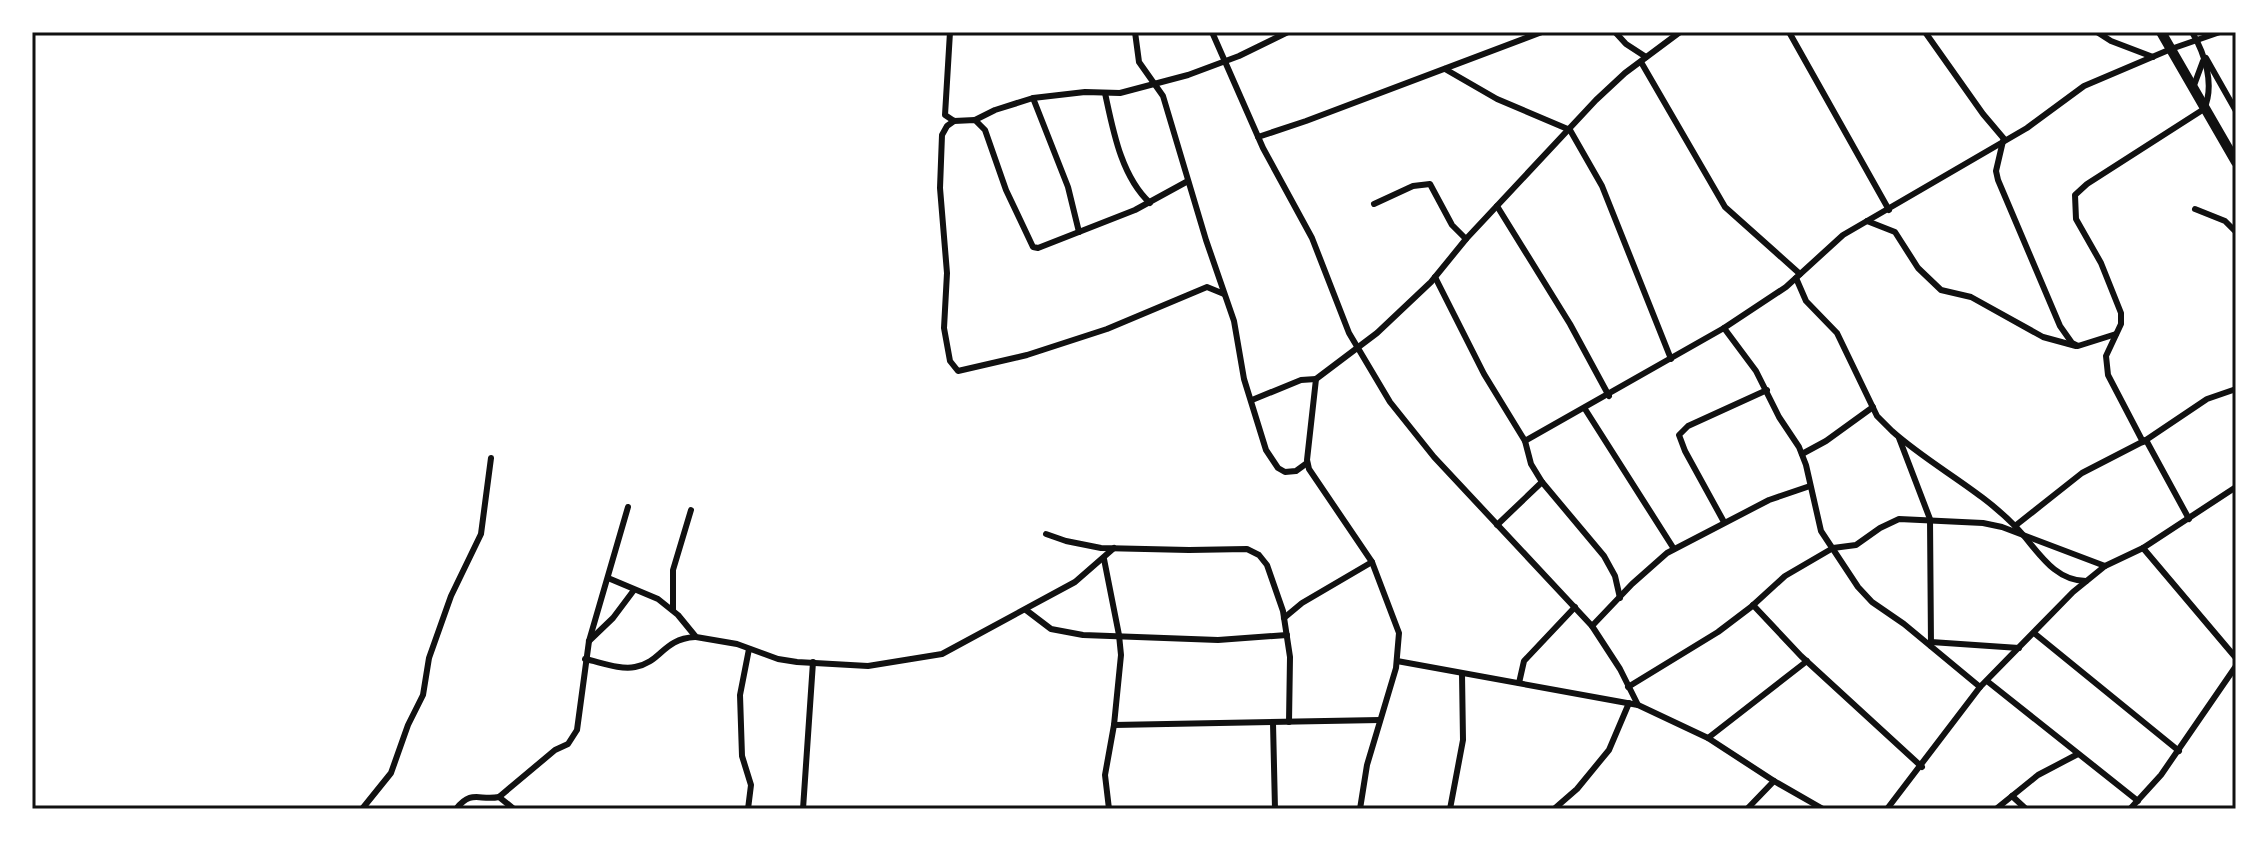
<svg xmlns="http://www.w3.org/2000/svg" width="2268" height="841" viewBox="0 0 2268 841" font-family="'Golos Text',sans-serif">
<rect width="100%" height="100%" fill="#fff"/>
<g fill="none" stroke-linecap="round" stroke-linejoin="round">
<g stroke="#111" stroke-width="6">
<path d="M950 32 945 115 954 121 975 120 985 130 1006 190 1033 247 1038 248 1135 210 1188 181"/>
<path d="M1135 32 1139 62 1163 96 1206 240 1234 321 1244 379 1266 450 1278 468 1285 472 1296 471 1307 463"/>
<path d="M1212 32 1263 148 1312 238 1349 333 1390 402 1434 457 1592 626 1620 669 1638 705 1708 738 1774 781 1823 809"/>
<path d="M1615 32 1626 44 1646 57"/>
<path d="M1789 32 1889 210"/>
<path d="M1925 32 1983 114 2005 140"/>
<path d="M2097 32 2111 41 2153 57"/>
<path d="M2206 58 2236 111"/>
<path d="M1641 62 1725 207 1800 274"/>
<path d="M1445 69 1497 99 1570 130 1602 186 1671 359"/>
<path d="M2193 88 2203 61"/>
<path d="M1105 93C1113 130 1121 176 1150 203"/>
<path d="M1033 98 1068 187 1079 232"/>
<path d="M975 120 995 110 1033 98 1085 92 1120 93 1188 75 1239 56 1288 32"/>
<path d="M954 121 947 126 942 135 940 188 947 273 944 328 950 361 958 371 1027 355 1107 329 1207 287 1224 294"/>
<path d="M1258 137 1306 121 1542 32"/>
<path d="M2003 141 1996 171 1998 180 2060 326 2072 343 2078 346 2116 334"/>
<path d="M1374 204 1413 186 1430 184 1452 225 1466 239"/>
<path d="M1497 206 1570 324 1609 396"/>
<path d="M2195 209 2225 221 2236 232"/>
<path d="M1867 221 1895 232 1918 268 1941 290 1971 297 2043 337 2076 346"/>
<path d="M1435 277 1484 374 1525 441 1531 464 1542 482 1604 556 1615 576 1620 598"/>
<path d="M1796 278 1806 301 1837 333 1877 416 1892 431C1930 465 1979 489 2015 526 2036 547 2052 581 2086 581"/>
<path d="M1724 328 1756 371 1779 417 1799 447 1806 465 1821 531 1858 587 1872 602 1904 624 1980 687"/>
<path d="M1252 400 1301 380 1316 379"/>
<path d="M1585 409 1674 549"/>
<path d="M1899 438 1930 519 1931 646"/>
<path d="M2146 440 2189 519"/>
<path d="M1525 441 1724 328 1786 287 1843 235 2027 128 2084 86 2171 49 2220 32"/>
<path d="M2143 442 2108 375 2106 356 2121 324V313L2101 263 2076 219 2075 195 2087 184 2204 109C2215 85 2205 54 2192 32"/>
<path d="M1802 454 1826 441 1873 407"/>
<path d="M1724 522 1685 451 1679 435 1688 426 1767 390"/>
<path d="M1497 525 1542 482"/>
<path d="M2015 526 2082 473 2146 440 2207 399 2236 389"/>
<path d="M1046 534 1066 541 1101 548 1189 550 1247 549 1259 555 1267 565 1283 611 1290 657 1289 722"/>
<path d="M2143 548 2236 658"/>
<path d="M1104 559 1119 635 1121 655 1114 725 1105 775 1109 809"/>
<path d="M608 578 658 599 678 615 696 637 737 644 778 659 797 662 868 666 942 654 1075 582 1114 548"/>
<path d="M1753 605 1801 656 1922 767"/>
<path d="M673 610V570L691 510"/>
<path d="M1026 610 1051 629 1083 635 1218 640 1287 635"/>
<path d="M1284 618 1302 603 1372 562"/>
<path d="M1592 626 1632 584 1667 553 1769 500 1810 486"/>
<path d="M2034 633 2179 751"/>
<path d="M589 641 613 618 634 590"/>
<path d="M1931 642 2019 648"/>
<path d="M585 659C600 662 620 670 635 667 662 662 662 639 695 637"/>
<path d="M1397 661 1638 705"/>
<path d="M1987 681 2138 801"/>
<path d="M1519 683 1524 661 1575 607"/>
<path d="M1628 687 1718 632 1751 607 1785 576 1833 548 1856 545 1880 528 1899 519 1983 523 2002 527 2105 566"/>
<path d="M1273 723 1275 809"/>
<path d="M1114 725 1380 720"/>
<path d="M1708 738 1807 661"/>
<path d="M2012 796 2026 809"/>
<path d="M499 797 514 809"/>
<path d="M362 809 391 773 408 725 423 695 429 658 451 596 481 534 491 458"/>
<path d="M456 809C472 789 479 801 499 797L555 750 568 744 577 730 589 641 628 507"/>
<path d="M748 809 751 785 742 756 740 695 749 649"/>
<path d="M803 809 813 662"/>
<path d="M1360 809 1367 765 1396 668 1399 633 1372 562 1309 469 1307 460 1316 379 1377 333 1431 282 1466 239 1596 100 1625 73 1680 32"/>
<path d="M1450 809 1463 740 1462 674"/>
<path d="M1554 809 1577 789 1609 750 1629 703"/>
<path d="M1747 809 1774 781"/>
<path d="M1887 809 1980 687 2073 592 2105 566 2143 548 2236 487"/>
<path d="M1996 809 2038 775 2078 754"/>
<path d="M2130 809 2161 775 2236 666"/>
</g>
<path stroke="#111" stroke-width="10" d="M2161 32 2236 162"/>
</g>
<rect width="2268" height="841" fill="none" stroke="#ffffff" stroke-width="68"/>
<rect x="34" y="34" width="2200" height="773" fill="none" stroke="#111" stroke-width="3"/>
</svg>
